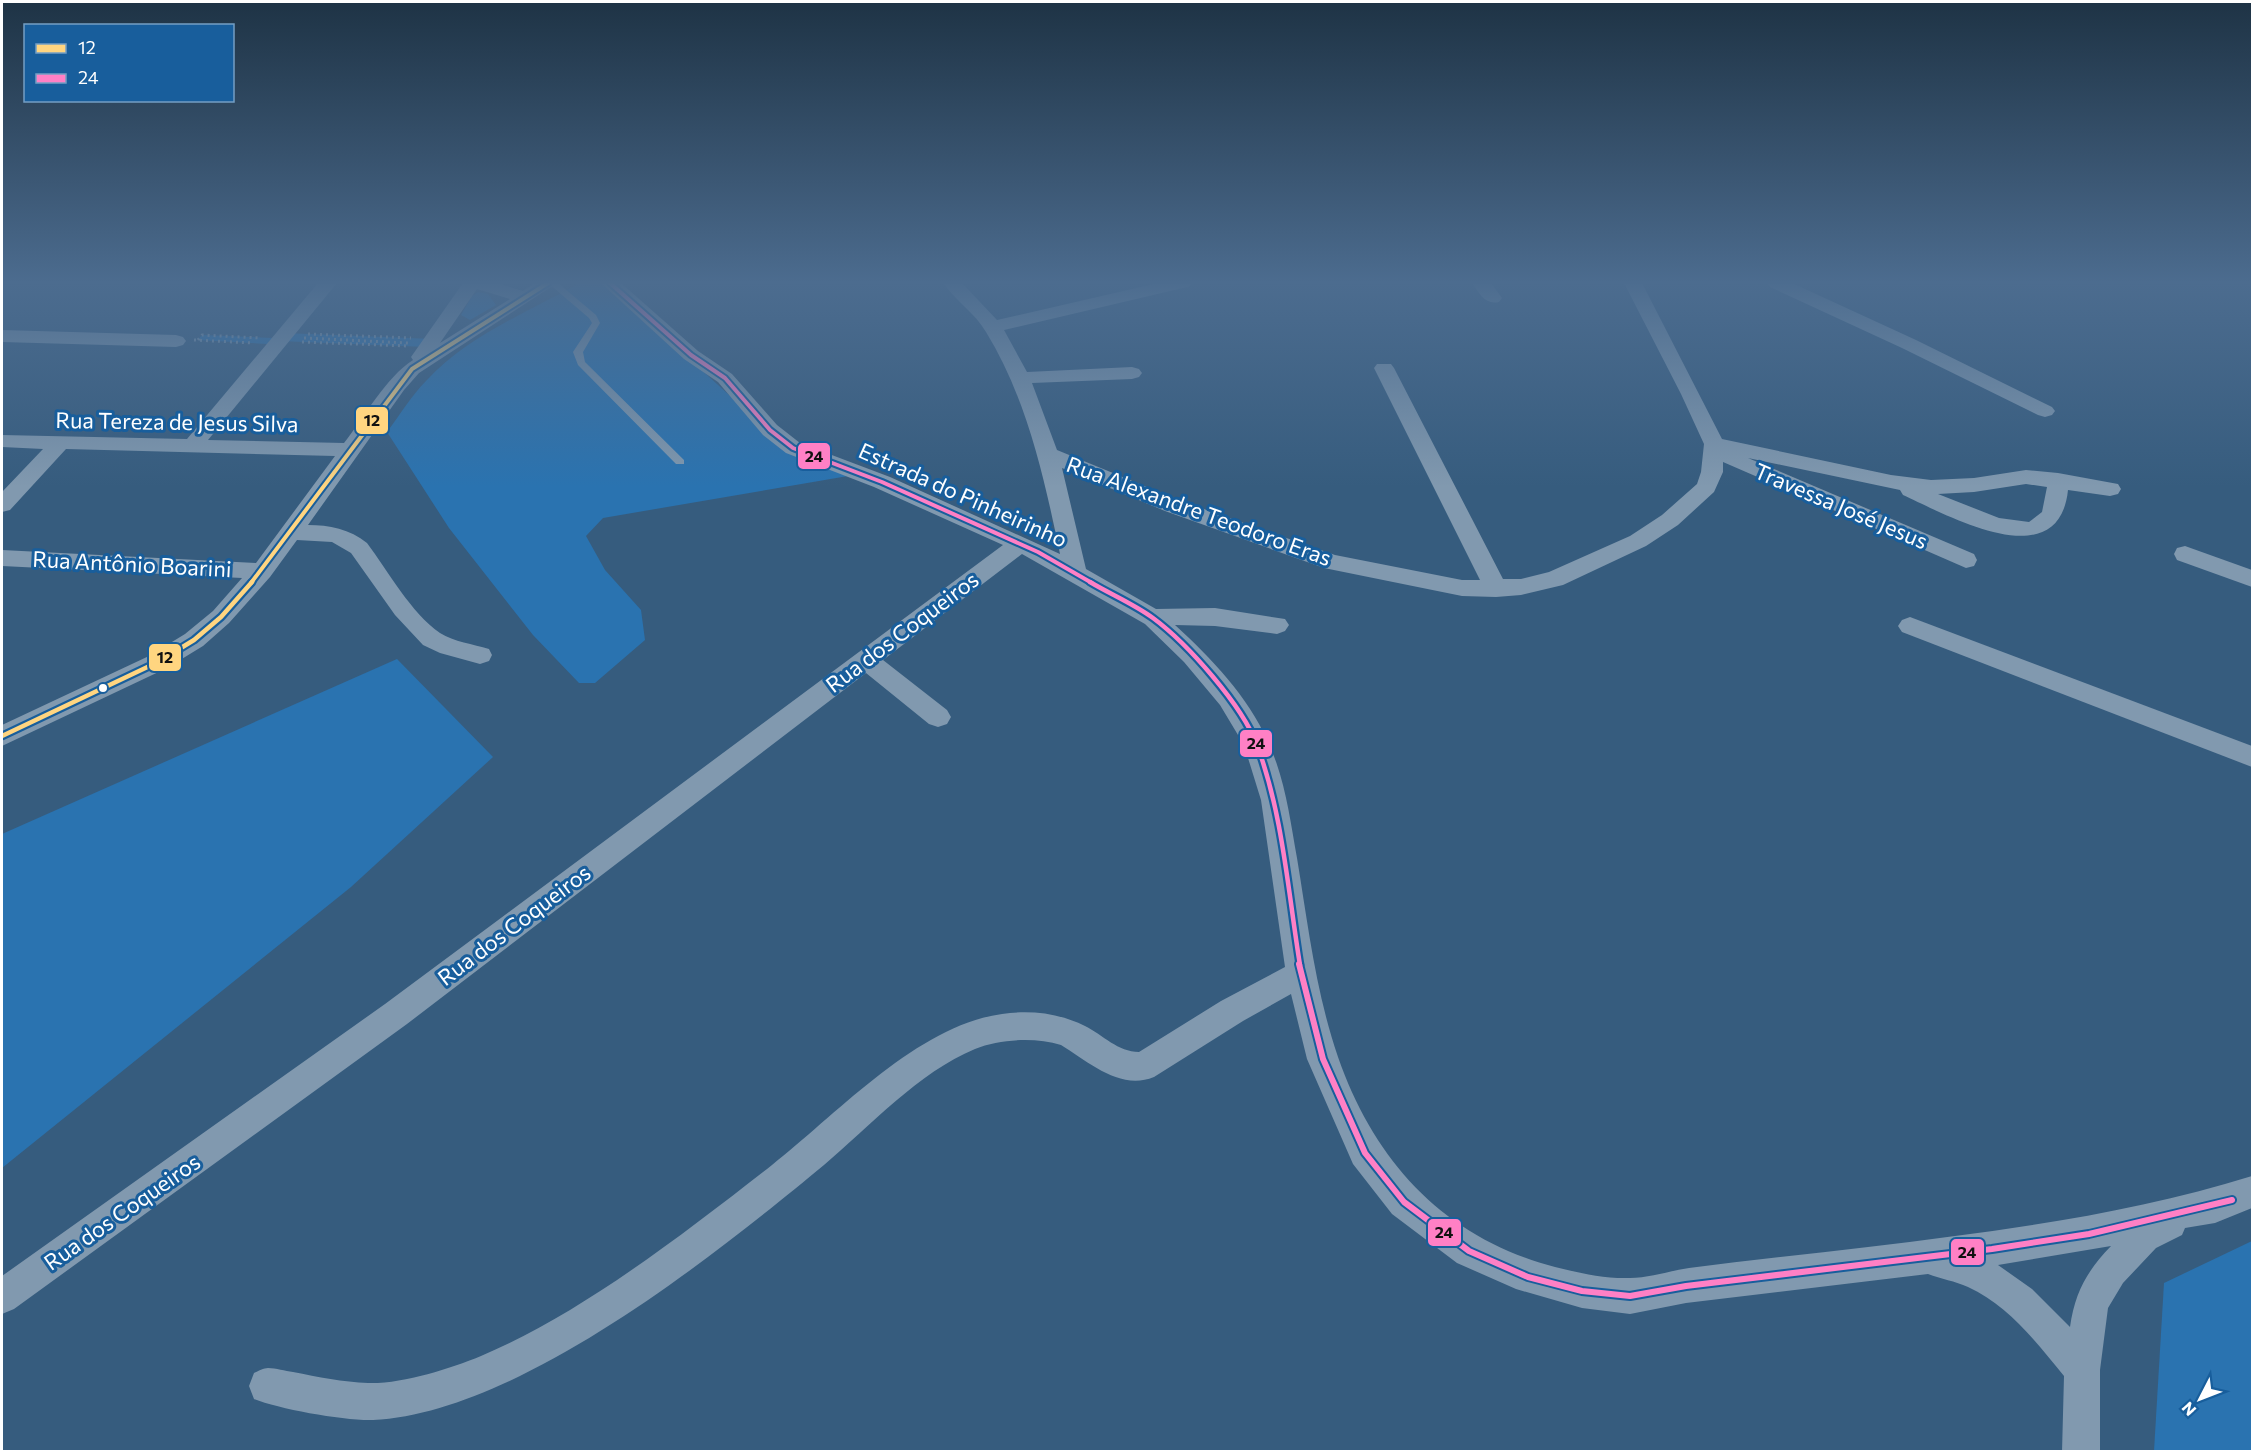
<svg xmlns="http://www.w3.org/2000/svg" width="2254" height="1453" viewBox="0 0 2254 1453" font-family="Commissioner,sans-serif">
<rect width="100%" height="100%" fill="#365c7e"/>
<g fill="#2a73b0">
<path d="M580 283H606L740 405 848 476 603 518 586 536 605 570 641 610 645 640 595 683H579L533 635 449 528 387 432C400 415 411 396 426 381 467 336 528 312 580 283Z"/>
<path d="M478 292 488 294 496 305 470 320 461 315 472 296Z"/>
<path d="M284 333 433 339 427 347 279 341Z"/>
<path d="M202 335 273 338 267 344 198 340Z"/>
<path d="M397 659 493 757 351 887 2 1168V834Z"/>
<path d="M2252 1241V1451H2154L2164 1283Z"/>
</g>
<g fill="none" stroke-linecap="round" stroke-linejoin="round">
<g stroke="#8199af" stroke-width="3" stroke-dasharray="2 4" stroke-linecap="butt">
<path d="M308 334 411 338"/>
<path d="M304 338 408 343"/>
<path d="M194 340 253 343"/>
<path d="M198 340 202 335 260 338"/>
<path d="M302 342 408 346"/>
</g>
<path fill="#8199af" fill-rule="evenodd" d="M548 283H558L596 315 600 323 583 352 585 362 684 460V464H676L578 365 573 352 592 323 589 318Z"/>
<g fill="#8199af" fill-rule="evenodd">
<path d="M318 283H337L208 440 344 443C364 418 386 377 413 360L411 357 463 283H497L523 291 535 283H557L419 373 404 390 308 525C329 525 350 529 367 543 388 571 411 613 440 633 454 642 473 644 489 649L492 655 489 661 480 664 440 653 423 645 395 615 351 553 332 542 297 540 270 577 229 623 203 646 167 668 2 746V725L149 656 185 634 213 611 242 578 2 566V550L256 563 335 456 66 449 10 510 2 512V492L43 449 2 447V435L187 439ZM477 289 510 299 440 343Z"/>
<path d="M601 283H621L698 351 732 374 777 425 800 443 890 477 1060 554C1044 477 1027 399 986 332 975 313 956 301 943 283H962L997 320 1158 283H1192L1189 287 1183 288 1004 330 1027 372 1132 367 1139 369 1142 373 1139 377 1132 379 1032 383 1057 450 1181 501 1335 555 1462 580H1480L1374 368 1377 364H1391L1394 368 1503 579H1521L1549 572 1630 536 1662 515 1697 484 1701 472 1704 444 1681 394 1624 283H1642L1722 439 1891 475 1931 480 1974 478 2026 470 2058 473 2118 484 2121 489 2118 494 2110 496 2068 490C2059 578 1949 516 1903 495L1900 490 1748 458 1974 554 1977 560 1974 566 1966 568 1723 462V472L1714 492 1678 525 1646 546 1563 585 1521 595 1496 597 1462 596 1324 568 1165 511 1062 468 1086 569 1156 609 1215 608 1285 619 1289 625 1285 631 1277 634 1215 626 1175 625C1211 658 1248 696 1268 742 1285 778 1290 819 1297 858 1308 925 1316 993 1338 1057 1375 1163 1445 1238 1555 1267 1579 1273 1605 1279 1630 1278 1649 1278 1669 1271 1689 1268 1749 1260 1809 1254 1868 1247 1998 1231 2128 1215 2252 1176V1208L2215 1223 2185 1228 2182 1235 2156 1248 2123 1283 2108 1308 2100 1370V1452H2062L2064 1376C2037 1343 2008 1305 1968 1287 1955 1281 1941 1279 1928 1274L1686 1303 1630 1314 1582 1308 1516 1289 1457 1263 1392 1214 1353 1164 1307 1059 1291 994 1243 1021 1154 1077C1120 1091 1089 1062 1061 1045 1035 1037 1000 1039 975 1049 919 1072 870 1126 824 1165 714 1256 518 1413 373 1420 345 1421 279 1409 254 1399L249 1386 254 1373C258 1371 264 1368 268 1368 276 1368 285 1371 293 1372 318 1377 343 1382 368 1383 403 1384 449 1369 481 1356 581 1314 686 1232 772 1165 837 1114 918 1025 1002 1014 1030 1010 1059 1013 1085 1026 1103 1035 1118 1052 1139 1052L1221 1001 1285 967 1261 800 1244 745 1220 705 1184 662 1145 624 1022 554 883 660 947 710 951 717 947 724 938 727 929 724 866 673 407 1024 14 1309 2 1314V1276L385 1004 1003 545 874 487 786 453 763 435 718 382 684 359ZM2026 484 2047 487 2042 512 2029 522 1999 518 1938 494 1974 492ZM2111 1246C2087 1271 2075 1292 2070 1327L2032 1289 1998 1265Z"/>
<path d="M1472 283H1491L1502 298 1499 302C1485 305 1480 294 1472 283Z"/>
<path d="M1767 283H1792L1916 340 2052 407 2055 411 2052 415 2045 417 2038 415 1902 348 1770 287Z"/>
<path d="M2 330 176 335 183 337 186 341 183 345 176 347 2 342Z"/>
<path d="M2185 546 2252 570V587L2177 560 2174 554 2177 548Z"/>
<path d="M1910 617 2252 746V767L1902 632 1898 626 1902 620Z"/>
</g>
<g stroke="#185e9c" stroke-width="8">
<path id="bus-1-far1" d="M251 583 412 369 548 283"/>
</g>
<g stroke="#185e9c" stroke-width="9">
<path id="bus-1" d="M2 736 158 662 194 640 221 617 252 582"/>
</g>
<g stroke="#185e9c" stroke-width="8">
<path id="bus-2-far2" d="M610 283 691 355 725 378 770 430 793 448 882 482 1038 552 1092 583"/>
</g>
<g stroke="#185e9c" stroke-width="9">
<path id="bus-2-far1" d="M1090 582C1110 594 1134 604 1153 618 1188 644 1242 705 1257 745 1283 815 1288 892 1300 965"/>
</g>
<g stroke="#185e9c" stroke-width="10">
<path id="bus-2" d="M1299 964 1323 1059 1365 1153 1404 1202 1469 1251 1528 1277 1582 1291 1630 1296 1686 1286 1992 1249 2089 1234 2232 1200"/>
</g>
<use href="#bus-1-far1" stroke="#ffd580" stroke-width="4"/>
<use href="#bus-1" stroke="#ffd580" stroke-width="4.5"/>
<use href="#bus-2-far2" stroke="#ff80c5" stroke-width="4"/>
<use href="#bus-2-far1" stroke="#ff80c5" stroke-width="4.5"/>
<use href="#bus-2" stroke="#ff80c5" stroke-width="6"/>
</g>
<linearGradient id="sky" x2="0" y2="1"><stop stop-color="#1e3345"/><stop offset="0.58" stop-color="#4c6c8f"/><stop offset="1" stop-color="#4c6c8f" stop-opacity="0"/></linearGradient>
<rect width="2254" height="487" fill="url(#sky)"/>
<circle fill="#fff" stroke="#185e9c" stroke-width="2" cx="103" cy="688" r="5"/>
<g text-anchor="middle" stroke-width="6" stroke-linejoin="round" paint-order="stroke">
<g font-size="22" fill="#fff" stroke="#185e9c">
<text transform="translate(177 422) rotate(1)" y="8">Rua Tereza de Jesus Silva</text>
<text transform="translate(963 495) rotate(24)" y="8">Estrada do Pinheirinho</text>
<text transform="translate(1841 506) rotate(23)" y="8">Travessa José Jesus</text>
<text transform="translate(1199 511) rotate(20)" y="8">Rua Alexandre Teodoro Eras</text>
<text transform="translate(132 564) rotate(3)" y="8">Rua Antônio Boarini</text>
<text transform="translate(902 632) rotate(-37)" y="8">Rua dos Coqueiros</text>
<text transform="translate(514 925) rotate(-37)" y="8">Rua dos Coqueiros</text>
<text transform="translate(122 1212) rotate(-35)" y="8">Rua dos Coqueiros</text>
</g>
</g>
<g stroke="#185e9c" stroke-width="2">
<rect x="355" y="406" width="34" height="29" rx="6" fill="#ffd580"/>
<rect x="797" y="442" width="34" height="28" rx="6" fill="#ff80c5"/>
<rect x="148" y="643" width="34" height="29" rx="6" fill="#ffd580"/>
<rect x="1239" y="729" width="34" height="29" rx="6" fill="#ff80c5"/>
<rect x="1427" y="1218" width="35" height="29" rx="6" fill="#ff80c5"/>
<rect x="1950" y="1238" width="35" height="28" rx="6" fill="#ff80c5"/>
</g>
<g font-size="16" text-anchor="middle" font-weight="bold" fill="#111">
<text x="372" y="426">12</text>
<text x="814" y="462">24</text>
<text x="165" y="663">12</text>
<text x="1256" y="749">24</text>
<text x="1444" y="1238">24</text>
<text x="1967" y="1258">24</text>
</g>
<rect width="2254" height="1453" fill="none" stroke="#ffffff" stroke-width="6"/>
<rect x="24" y="24" width="210" height="78" fill="#185e9c" stroke="#749ec4" stroke-width="1.5"/>
<rect x="36" y="44" width="30" height="9" fill="#ffd580" stroke="#749ec4" stroke-width="1.5"/>
<text x="78" y="54" font-size="18" fill="#ffffff">12</text>
<rect x="36" y="74" width="30" height="9" fill="#ff80c5" stroke="#749ec4" stroke-width="1.5"/>
<text x="78" y="84" font-size="18" fill="#ffffff">24</text>
<g transform="translate(2200 1399) rotate(228)" stroke="#185e9c" stroke-width="4.5" paint-order="stroke">
<path d="M0-4.5L10 22L0 15L-10 22Z" fill="#ffffff"/>
<text y="-9" font-size="16" font-weight="bold" text-anchor="middle" fill="#ffffff">N</text>
</g>
</svg>
